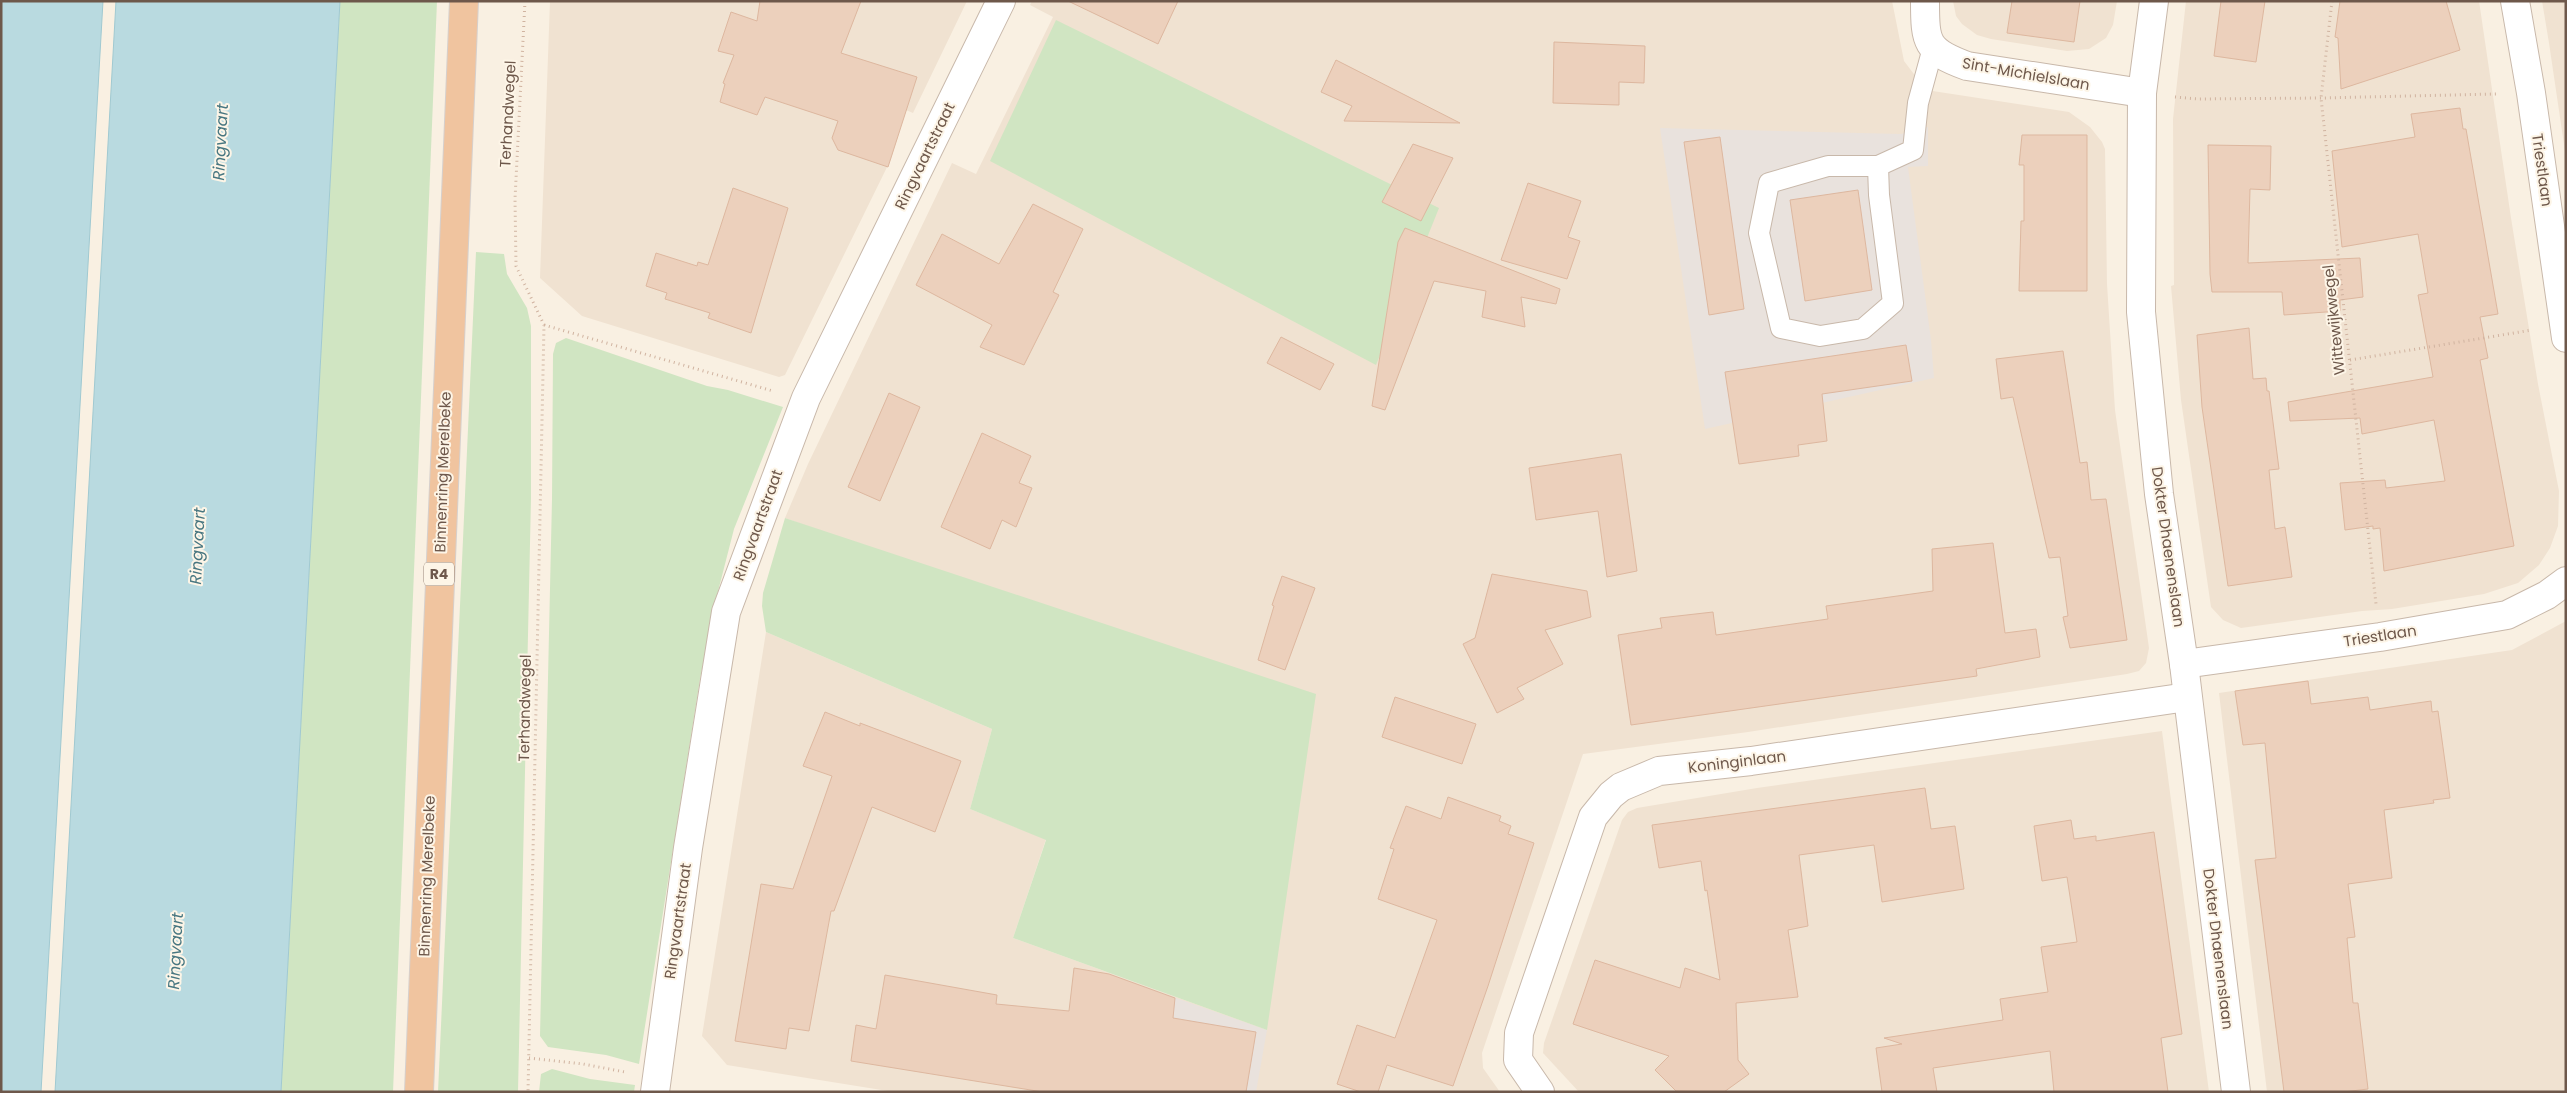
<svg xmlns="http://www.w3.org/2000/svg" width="2567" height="1093" viewBox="0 0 2567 1093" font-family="Poppins,sans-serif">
<rect width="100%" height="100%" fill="#f9f0e2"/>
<g fill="#f0e2d1">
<path d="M550 1H967L913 113 906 110 891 159 785 375 779 377 582 316 540 278Z"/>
<path d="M1032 1H1892L1904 61 1926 90 2069 112 2090 127 2102 142 2105 149 2107 284 2115 410 2149 648 2146 663 2139 671 2127 674 1748 732 1583 754 1482 1053 1483 1068 1500 1092H894L727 1065 702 1036 766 632 992 729 970 809 1046 839 1013 938 1267 1030 826 533 785 518 808 464 952 163 976 174 1053 17 1030 5Z"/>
<path d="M1953 1H2117L2113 25 2106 38 2089 49 2067 51 1991 39 1977 35 1962 24 1956 16Z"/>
<path d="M2186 1H2479L2511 218 2538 384 2559 491 2558 526 2550 548 2539 565 2518 583 2484 594 2392 609 2362 611 2241 628 2223 620 2211 607 2181 400 2171 286 2174 285 2173 119Z"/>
<path d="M2542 1H2566V158L2549 43Z"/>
<path d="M2566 621V1092H2267L2219 693 2512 650Z"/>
<path d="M2162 731 2209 1092H1579L1543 1053 1544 1043 1622 820 1628 812 1637 808 1757 788Z"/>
</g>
<g fill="#e9e2dd">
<path d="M1928 127V166L1908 167 1931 340 1934 378 1705 429 1660 128 1901 134Z"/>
<path d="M1142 986 1267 1030 1256 1092H1125Z"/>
</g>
<g fill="#d0e5c2">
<path d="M340 1H437L393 1092H281Z"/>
<path d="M1056 20 1439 208 1376 365 990 161Z"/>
<path d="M476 252 504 254 507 274 527 308 531 326V498L518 1092H438Z"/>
<path d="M566 338 707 386 728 390 783 407 734 529 714 607 700 679 639 1064 606 1055 548 1047 540 1036 552 499 553 354 556 343Z"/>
<path d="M785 518 1316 694 1267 1030 1013 938 1046 840 970 809 992 729 766 632 762 606 763 593Z"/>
<path d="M552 1069 590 1079 635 1085 634 1092H539L541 1074Z"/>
</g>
<g fill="#b9dae0" stroke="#a0c9d1">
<path d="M1 1H103L41 1092H1Z"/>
<path d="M116 1H340L281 1092H55Z"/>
</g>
<g fill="#ecd0bc" stroke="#ddb79f">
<path d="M760 1H861L841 53 917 77 888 167 838 150 832 138 838 121 765 97 757 115 720 102 725 84 723 83 734 55 718 51 731 12 757 21Z"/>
<path d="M1068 1H1178L1158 44Z"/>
<path d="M2012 1H2080L2074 42 2007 33Z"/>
<path d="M2221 1H2265L2256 62 2214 56Z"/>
<path d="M2340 1H2446L2460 50 2341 89 2338 38 2335 37Z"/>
<path d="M1554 42 1645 46 1644 83 1619 82V105L1553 103Z"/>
<path d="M1336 60 1460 123 1344 121 1352 106 1321 92Z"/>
<path d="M2460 108 2463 129H2466L2498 314 2480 317 2488 358 2480 360 2514 546 2384 571 2380 528 2373 529V526L2345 530 2340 483 2385 480 2386 488 2445 481 2434 420 2362 434 2360 418 2290 421 2288 402 2433 377 2418 295 2428 293 2418 234 2342 247 2332 151 2415 137 2411 114Z"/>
<path d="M2022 135H2087V291H2019L2021 221H2024V165H2019Z"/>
<path d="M1720 137 1744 309 1709 315 1684 142Z"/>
<path d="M1413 144 1453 158 1421 221 1382 202Z"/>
<path d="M2208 145 2271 146 2270 190 2250 189 2248 263 2360 258 2363 297 2340 300V311L2284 315 2282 292H2212L2210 274Z"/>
<path d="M1528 183 1581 201 1568 237 1580 241 1567 279 1501 260Z"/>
<path d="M733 188 788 208 751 333 708 318 710 313 665 299 667 293 646 286 656 253 697 266 698 262 708 265Z"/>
<path d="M1858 190 1872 290 1805 301 1790 200Z"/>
<path d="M1033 204 1083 229 1053 292 1059 295 1024 365 980 347 992 325 916 285 942 234 999 264Z"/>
<path d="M1405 228 1560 289 1556 304 1521 297 1525 327 1482 317 1486 291 1434 281 1385 410 1372 406 1398 242Z"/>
<path d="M2249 328 2253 379 2266 378 2267 391H2269L2279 469 2269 470 2275 529 2285 527 2292 577 2228 586 2202 407 2197 335Z"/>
<path d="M1281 337 1334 364 1320 390 1267 363Z"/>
<path d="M1906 345 1912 381 1822 394 1827 441 1798 445 1799 456 1739 464 1725 372Z"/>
<path d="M2063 351 2080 463 2087 462 2091 500 2106 499 2127 640 2070 648 2063 617 2068 616 2060 557 2049 558 2013 397 2001 399 1996 359Z"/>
<path d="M889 393 920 407 880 501 848 487Z"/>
<path d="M982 433 1031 456 1019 483 1032 488 1016 527 1002 520 990 549 941 527Z"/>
<path d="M1621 454 1637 571 1607 577 1598 511 1536 520 1529 468Z"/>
<path d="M1993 543 2005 633 2036 629 2040 657 1976 669 1977 676 1631 725 1618 635 1662 628 1660 618 1713 612 1716 635 1828 619 1826 606 1933 591 1932 549Z"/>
<path d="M1492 574 1587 591 1591 617 1545 630 1563 664 1517 688 1524 699 1497 713 1463 644 1475 638Z"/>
<path d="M1282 576 1315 588 1285 670 1258 660 1274 606 1272 605Z"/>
<path d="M2308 681 2311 704 2368 697 2370 710 2431 701 2432 712 2438 711 2450 798 2433 800 2434 803 2384 810 2392 878 2348 884 2355 937 2347 938 2353 1003H2358L2368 1089 2343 1092H2284L2255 860 2276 858 2265 743 2243 745 2235 691Z"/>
<path d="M1395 697 1476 724 1462 764 1382 737Z"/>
<path d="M825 712 860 726V723L961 761 935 832 872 807 834 911H831L809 1031 789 1028 786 1049 735 1041 761 884 793 889 832 776 803 766Z"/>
<path d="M1925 788 1931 829 1955 826 1964 889 1882 902 1874 845 1799 855 1808 926 1788 930 1798 997 1736 1003 1738 1060 1749 1074 1724 1092 1676 1091 1655 1070 1669 1056 1573 1024 1595 960 1680 988 1685 968 1720 980 1707 890 1705 891 1701 861 1659 868 1652 825Z"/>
<path d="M1448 797 1501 816 1499 821 1511 826 1508 834 1534 843 1488 986 1453 1086 1387 1065 1378 1092H1361L1337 1084 1357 1025 1395 1038 1437 920 1378 899 1394 849 1390 848 1406 806 1441 819Z"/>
<path d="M2071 820 2074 839 2096 836V841L2154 832 2182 1034 2161 1038 2168 1092H2054L2050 1051 1933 1068 1937 1092H1882L1876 1048 1902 1044 1884 1038 2003 1020 2000 999 2048 992 2041 947 2077 942 2067 877 2042 881 2034 826Z"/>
<path d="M1074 968 1109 974 1175 998 1173 1018 1256 1032 1246 1092H1043L851 1061 856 1025 876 1029 885 975 997 995 996 1004 1069 1011Z"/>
</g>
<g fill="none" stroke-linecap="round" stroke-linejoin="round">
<g stroke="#c8b8aa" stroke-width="22">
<path id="service" d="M1878 166H1828L1769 183 1759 233 1781 328 1820 336 1863 329 1893 303 1879 195 1878 166 1913 150 1918 103 1933 48"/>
</g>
<g stroke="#c8b8aa" stroke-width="30">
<g id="minor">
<path d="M1925 1C1925 43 1926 51 1967 66L2142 93"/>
<path d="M2154 1 2142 93 2141 312 2159 494 2184 664 2236 1092"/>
<path d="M2515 1 2531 93 2566 338"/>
<path d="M2184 664 2380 637 2507 615 2547 595 2566 581"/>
<path d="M655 1092 688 848 726 612 806 398 1001 1"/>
<path d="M1540 1092 1518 1060 1519 1033 1593 817 1611 795 1621 787 1659 771 1751 761 2187 697"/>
</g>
</g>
<g stroke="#d6d0cd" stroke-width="30">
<path id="trunk" d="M419 1092 464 1"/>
</g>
<g stroke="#d0b3a0" stroke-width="3" stroke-dasharray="1 4" stroke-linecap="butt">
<path d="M525 1 515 199 516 266 544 325 528 1092"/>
<path d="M2332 1 2321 98 2376 604"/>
<path d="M2175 97 2198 99 2321 98 2496 94"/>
<path d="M544 325 773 391"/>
<path d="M2350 360 2532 330"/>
<path d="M529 1058 583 1064 625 1072"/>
</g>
<use href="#service" stroke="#fff" stroke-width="20"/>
<use href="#minor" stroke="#fff" stroke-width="28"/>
<use href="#trunk" stroke="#f0c49f" stroke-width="28"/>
</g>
<g text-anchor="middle" stroke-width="4" stroke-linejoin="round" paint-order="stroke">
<rect fill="#fdf5e7" stroke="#99877a" stroke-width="1" x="424" y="562.5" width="30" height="23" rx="4"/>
<g font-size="14" font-weight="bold" fill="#6e584b">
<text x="439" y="579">R4</text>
</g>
<g font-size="15" fill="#6e584b" stroke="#fdf5e7">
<text transform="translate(2026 74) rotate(10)" y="5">Sint-Michielslaan</text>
<text transform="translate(508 114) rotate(-87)" y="5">Terhandwegel</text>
<text transform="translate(925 156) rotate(-64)" y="5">Ringvaartstraat</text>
<text transform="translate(2542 170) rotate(82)" y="5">Triestlaan</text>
<text transform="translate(2334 320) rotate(-96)" y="5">Wittewijkwegel</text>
<text transform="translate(443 472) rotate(-88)" y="5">Binnenring Merelbeke</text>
<text transform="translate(758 525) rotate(-70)" y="5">Ringvaartstraat</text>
<text transform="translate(2168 547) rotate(82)" y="5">Dokter Dhaenenslaan</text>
<text transform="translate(2380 636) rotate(-9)" y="5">Triestlaan</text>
<text transform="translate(525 708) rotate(-89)" y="5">Terhandwegel</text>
<text transform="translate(1737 762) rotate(-7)" y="5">Koninginlaan</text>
<text transform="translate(427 876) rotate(-88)" y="5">Binnenring Merelbeke</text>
<text transform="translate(678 921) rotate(-82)" y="5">Ringvaartstraat</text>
<text transform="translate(2218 949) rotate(83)" y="5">Dokter Dhaenenslaan</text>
</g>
<g font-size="16" font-style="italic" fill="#477680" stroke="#fdf5e7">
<text transform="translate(220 142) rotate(-87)" y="6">Ringvaart</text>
<text transform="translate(197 546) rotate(-87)" y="6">Ringvaart</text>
<text transform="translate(175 951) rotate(-87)" y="6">Ringvaart</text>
</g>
</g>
<rect width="2567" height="1093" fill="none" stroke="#6e584b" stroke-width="5"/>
</svg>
